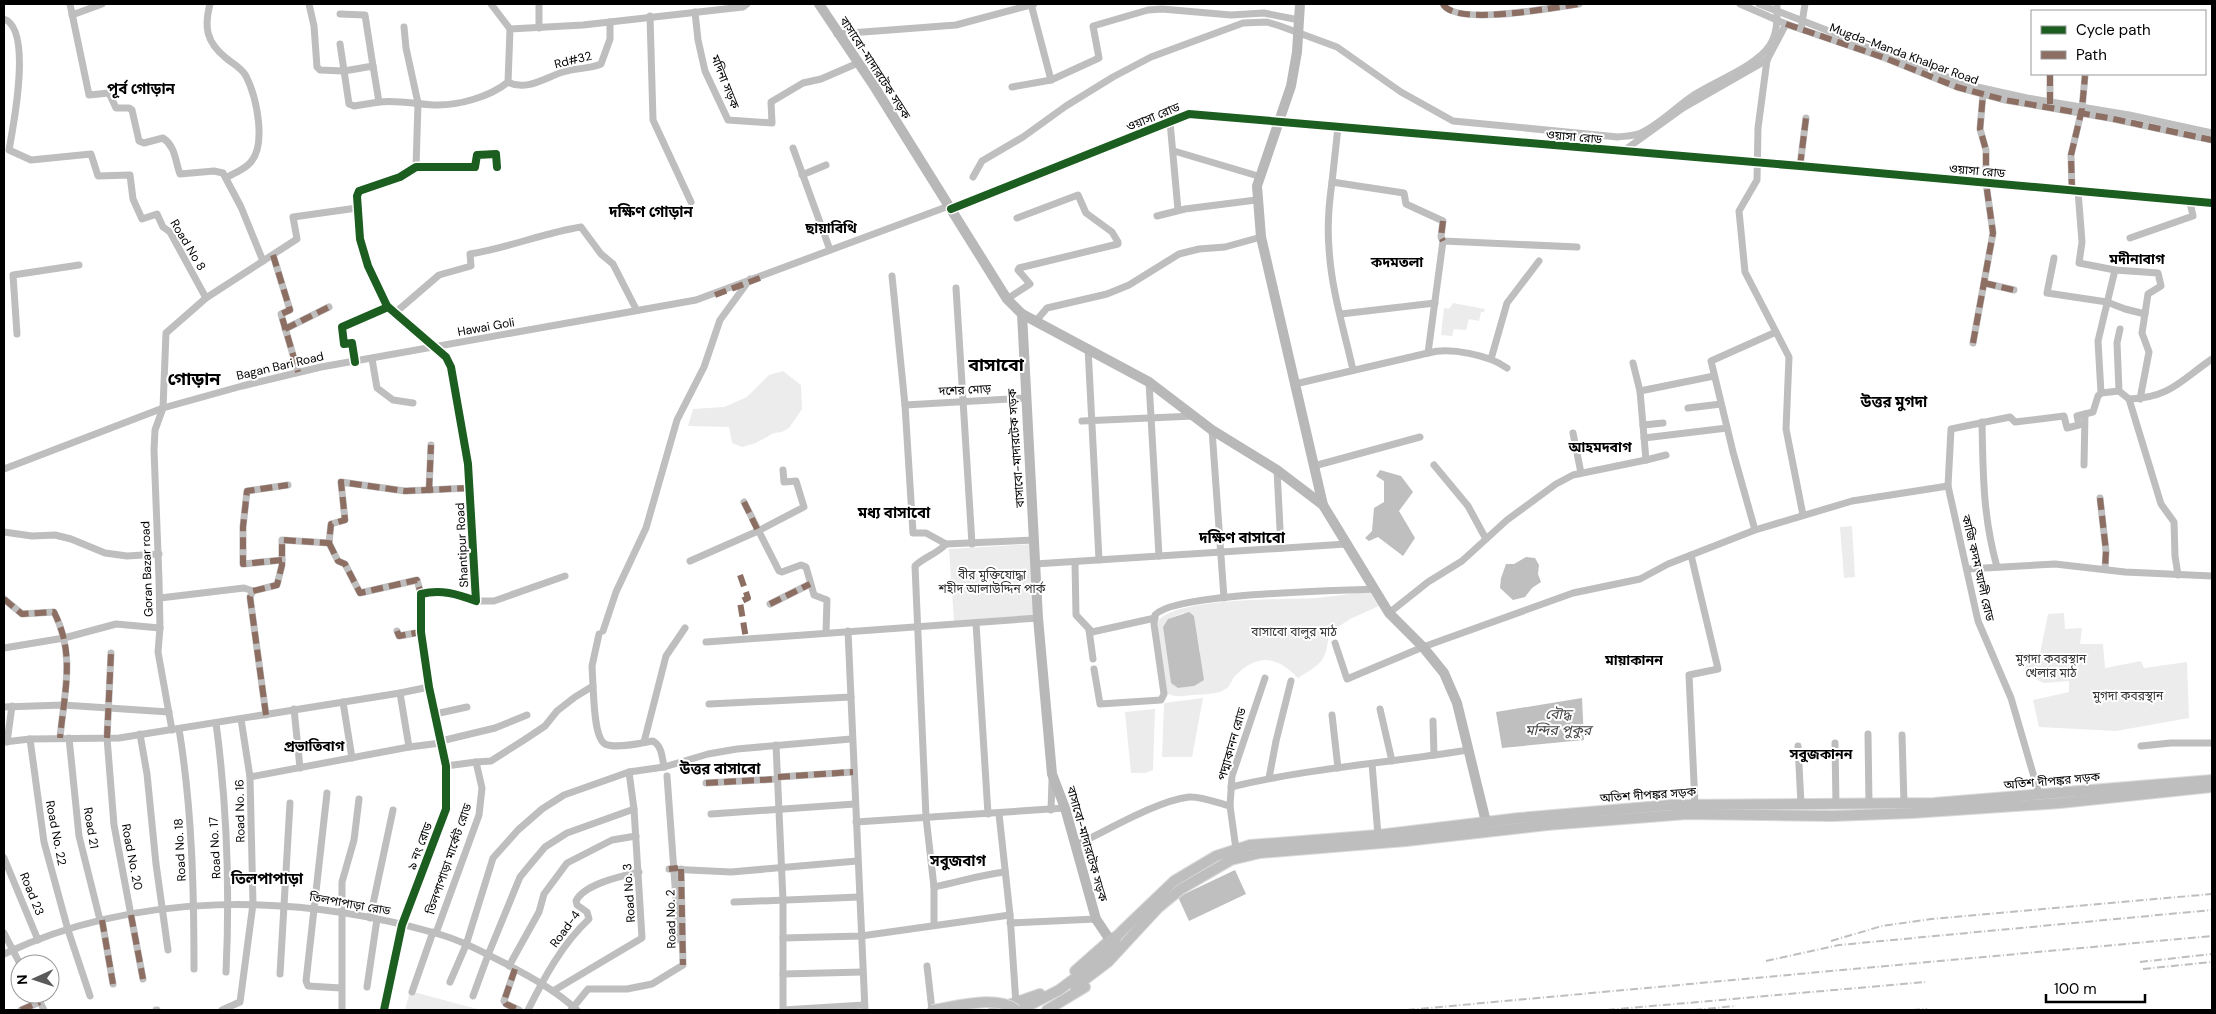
<svg xmlns="http://www.w3.org/2000/svg" width="2216" height="1014" viewBox="0 0 2216 1014" font-family="'DM Sans','Noto Sans Bengali',sans-serif">
<rect width="100%" height="100%" fill="#fff"/>
<g fill="#ececec" fill-rule="evenodd">
<path d="M1453 303 1485 309 1484 312H1481L1479 321 1469 319 1466 330 1454 329 1452 336 1441 335 1444 308 1449 309Z"/>
<path d="M783 371 801 385 802 409 789 428 782 432 774 433 756 443 742 447 732 443 729 427 688 426 693 409 724 407 747 397 769 375Z"/>
<path d="M1852 526 1855 577 1844 578 1840 527Z"/>
<path d="M1031 544 1034 615 954 621 949 549Z"/>
<path d="M1369 591 1379 606 1350 619 1329 633C1326 662 1322 663 1298 678 1277 656 1258 653 1235 676 1232 679 1230 686 1227 688 1218 695 1203 694 1192 695 1183 696 1175 698 1166 693L1158 639V621C1178 597 1283 600 1316 598 1333 596 1351 594 1369 591ZM1183 613 1194 616 1200 652 1194 686 1178 688 1171 683 1163 627 1168 619Z"/>
<path d="M2064 613 2065 629 2082 628 2080 644H2103L2105 668 2141 661 2144 668 2187 662 2189 718 2116 731 2039 727 2033 700 2069 692V681L2044 683 2028 676 2018 652 2040 654 2048 614Z"/>
<path d="M1203 698 1192 757H1162L1164 703Z"/>
<path d="M1155 709 1153 770 1145 773H1131L1125 712Z"/>
<path d="M410 991 481 1010H405Z"/>
</g>
<g fill="#bfbfbf">
<path d="M1380 470 1401 476 1413 492 1399 511 1415 538 1403 556 1378 537 1369 541 1365 538 1372 531 1374 508 1384 502V481L1376 476Z"/>
<path d="M1526 557 1535 558 1539 565 1538 574 1541 582 1532 588 1525 597 1513 600 1500 588 1501 578 1506 564H1514Z"/>
<path d="M1189 612 1194 616 1204 680 1194 686 1178 688 1171 683 1163 627 1168 619Z"/>
<path d="M1582 698 1584 740 1502 748 1496 712Z"/>
<path d="M1235 870 1246 894 1189 921 1178 897Z"/>
</g>
<g fill="none" stroke-linecap="round" stroke-linejoin="round">
<g stroke="#bfbfbf" stroke-width="7">
<path d="M1759 4 1968 85 2027 98 2129 115 2212 133"/>
<path d="M973 177 982 161 1023 137 1066 106 1113 77 1151 57 1243 23 1267 22 1280 26 1337 47 1401 92 1453 121 1618 137C1626 136 1634 136 1641 133 1660 124 1676 107 1694 95 1715 81 1756 67 1770 45 1778 32 1777 18 1777 4"/>
<path d="M603 631 616 592 646 528 677 420 704 367 720 320 750 279"/>
<path d="M667 776 679 940"/>
</g>
<g stroke="#dbdbdb" stroke-width="12">
<g id="primary">
<path d="M1075 971 1110 940 1117 936"/>
<path d="M1075 987 1108 962 1158 908 1181 889 1231 860 1260 853 1406 841 1547 825 1687 814 1832 816 1912 813 2060 803 2212 787"/>
<path d="M994 1010 1040 994"/>
<path d="M1020 1010 1059 990 1102 958 1110 950 1117 936 1126 927 1174 881 1216 856 1250 845 1378 835 1519 818 1671 805 1934 803 2212 780"/>
<path d="M1047 1010 1085 987"/>
</g>
</g>
<g stroke="#bebebe" stroke-width="7">
<path d="M70 4 89 95 109 93 116 108H129L132 110 139 141 144 143 163 138C176 147 175 161 180 174L214 171 223 173 241 207 263 261"/>
<path d="M210 4C204 27 206 42 226 58 233 64 241 67 246 76 256 96 268 146 249 164 243 170 234 173 226 178"/>
<path d="M309 4 314 26 317 67 320 70 344 71 373 66 379 102C398 100 415 104 434 105 457 106 490 97 508 82L510 29 583 25 743 7 747 4"/>
<path d="M491 4 510 29"/>
<path d="M1031 4 1051 80"/>
<path d="M1443 4C1455 27 1555 7 1579 4"/>
<path d="M1740 4 1786 24 1885 58 1957 87 2005 100 2109 118 2212 140"/>
<path d="M695 12 698 40 705 71 728 120 772 123 771 102 803 83 821 79 858 63"/>
<path d="M340 14 365 15 373 66"/>
<path d="M72 15 102 4"/>
<path d="M650 16 653 120 691 202"/>
<path d="M4 19C33 29 13 127 9 150L31 160 91 154 98 176 130 175 133 199 142 219 157 214 163 227 170 232 206 298"/>
<path d="M1786 24 1767 60 1758 128 1757 180 1739 211 1745 272 1789 357 1786 429 1803 515"/>
<path d="M404 27 406 48 418 103 416 167"/>
<path d="M539 28V4"/>
<path d="M1801 29 1805 4"/>
<path d="M837 34 956 25 1034 4"/>
<path d="M340 44 349 104 354 106 379 102"/>
<path d="M2050 74V107"/>
<path d="M508 82C526 92 546 77 563 72 576 68 589 69 601 64L610 39V22"/>
<path d="M1012 87 1051 80 1099 58 1093 26 1148 10 1162 9 1231 15 1264 13 1299 20"/>
<path d="M1170 122 1178 210"/>
<path d="M793 148 830 250"/>
<path d="M1174 151 1258 176"/>
<path d="M1622 152 1683 108 1767 60"/>
<path d="M1800 166 1806 118"/>
<path d="M802 175 826 165"/>
<path d="M1332 182 1338 127"/>
<path d="M2072 191 2071 155 2082 109 2085 76"/>
<path d="M2078 191 2082 242 2079 263 2115 270 2158 273 2161 286 2148 294 2142 333 2149 352 2140 399"/>
<path d="M951 209 1189 114 1800 166 2212 203"/>
<path d="M1157 216 1185 209 1256 200"/>
<path d="M2130 238 2193 216 2190 202"/>
<path d="M1443 241 1577 247"/>
<path d="M273 255 290 310 281 314 298 372"/>
<path d="M2054 258 2047 293 2107 302 2125 309 2145 314"/>
<path d="M892 276 905 405 913 533H926L946 544"/>
<path d="M1984 283 2014 290"/>
<path d="M956 288 972 544"/>
<path d="M1007 299 1030 284 1018 270 1019 268 1118 244V242L1112 232 1086 213 1078 195 1017 218"/>
<path d="M396 312 439 275 471 266 470 254C508 248 543 233 581 227L601 254 613 264 636 309"/>
<path d="M1341 314 1435 303"/>
<path d="M1035 322 1047 308 1107 294 1129 285 1179 254 1199 249 1225 247 1261 237"/>
<path d="M285 329 329 307"/>
<path d="M17 334 13 275 79 265"/>
<path d="M1973 343 1993 233 1986 183V150L1980 129 1983 94"/>
<path d="M1088 348 1099 560"/>
<path d="M1428 353C1450 347 1489 355 1507 368"/>
<path d="M372 359 377 388 393 400 413 403"/>
<path d="M1491 359 1507 303 1539 261"/>
<path d="M355 362 352 343 344 344 342 327 388 307"/>
<path d="M1633 363 1640 391 1646 460 1666 455"/>
<path d="M1149 382 1159 556"/>
<path d="M1295 384 1428 353 1443 241 1441 237 1443 221 1406 204 1404 193 1332 182C1329 203 1327 226 1329 248 1331 288 1344 330 1353 370"/>
<path d="M1640 391 1714 376"/>
<path d="M2119 391 2117 343 2120 329"/>
<path d="M2101 393 2119 391 2129 399 2161 504 2174 522 2175 556 2178 575"/>
<path d="M2129 399C2170 398 2181 380 2212 359"/>
<path d="M905 405 1025 398"/>
<path d="M1688 408 1721 404"/>
<path d="M1082 421 1194 416"/>
<path d="M1982 422C1983 474 1983 517 1997 567"/>
<path d="M1643 425 1663 423"/>
<path d="M1212 430 1224 598"/>
<path d="M1573 433 1581 473"/>
<path d="M1644 438 1727 428"/>
<path d="M1434 465 1468 506 1486 539"/>
<path d="M2084 465 2085 414"/>
<path d="M1314 466 1420 437"/>
<path d="M4 469 163 408 242 386 321 367 696 300 949 206"/>
<path d="M1277 470 1281 548"/>
<path d="M429 490 431 445"/>
<path d="M2100 498 2106 551 2105 569"/>
<path d="M744 502 779 571 782 572 801 565 806 567 814 595 827 600 826 633"/>
<path d="M1755 530 1733 452 1711 361 1776 332"/>
<path d="M4 532 32 536 55 535 71 539 105 553 127 556 159 554"/>
<path d="M329 543 338 561 345 564 360 593 417 580 421 594"/>
<path d="M1691 555 1718 669 1689 675 1695 804"/>
<path d="M282 560 243 564V527L247 491 288 485"/>
<path d="M690 561 758 531 804 507 796 481 784 482 783 470"/>
<path d="M1075 562 1076 615 1092 632 1155 618"/>
<path d="M1035 564 1346 544"/>
<path d="M1967 569 2055 564 2125 572 2212 576"/>
<path d="M160 598 244 588 253 591"/>
<path d="M4 599 22 614 54 612C76 655 64 693 60 738"/>
<path d="M476 601H494L565 576"/>
<path d="M770 604 810 584"/>
<path d="M1389 613 1428 582 1462 561 1507 520 1556 484 1573 475 1646 460"/>
<path d="M976 623 988 814"/>
<path d="M1089 630 1093 659"/>
<path d="M397 631 399 636 421 632"/>
<path d="M848 631 865 1010"/>
<path d="M706 642 1038 618"/>
<path d="M1335 643 1347 679 1423 647 1573 593 1640 579 1668 564 1755 530 1852 501 1948 486"/>
<path d="M4 648 64 638 116 624 160 628"/>
<path d="M111 653 107 738 114 825 143 979"/>
<path d="M1094 669 1100 704 1161 700 1164 694 1154 624 1155 615C1174 593 1337 591 1373 589"/>
<path d="M593 686C594 698 594 738 605 744 615 749 642 743 653 741 662 746 662 757 664 767"/>
<path d="M400 693 409 747"/>
<path d="M343 702 352 758"/>
<path d="M709 704 851 697"/>
<path d="M4 707 63 705 169 712"/>
<path d="M294 709 300 768"/>
<path d="M1380 709 1392 761"/>
<path d="M435 714 467 707"/>
<path d="M266 715 250 597 253 591 277 585 282 565V540L329 543 331 524 345 520 341 482 405 491 470 488"/>
<path d="M1332 715 1338 768"/>
<path d="M1433 721 1434 755"/>
<path d="M216 723C227 806 230 888 226 972"/>
<path d="M179 729C192 808 194 889 194 969"/>
<path d="M172 730 158 652 160 628 159 579 154 450 155 430 163 408 166 333 206 298 297 239 293 217 357 208"/>
<path d="M140 734 147 774 156 864 168 950"/>
<path d="M1868 734 1869 804"/>
<path d="M1902 735 1904 803"/>
<path d="M69 738 79 836 100 920"/>
<path d="M30 739 44 842 68 930 90 996"/>
<path d="M441 741 495 728 527 715"/>
<path d="M4 742 30 739 119 738 400 693 429 687"/>
<path d="M7 742 12 706"/>
<path d="M644 742 666 656 685 628"/>
<path d="M1835 743 1836 805"/>
<path d="M776 745 783 900V1010"/>
<path d="M1798 746 1801 804"/>
<path d="M2141 746 2171 743H2212"/>
<path d="M476 762 491 761 524 740 545 726 557 711 575 697 593 686 592 666 599 634"/>
<path d="M1372 764 1378 835"/>
<path d="M250 777 409 747 441 743"/>
<path d="M778 777 853 772"/>
<path d="M1269 778 1276 741 1291 681"/>
<path d="M706 783 778 779"/>
<path d="M1231 787C1309 768 1389 763 1468 750"/>
<path d="M327 793 306 981 308 986 341 988"/>
<path d="M2039 794 2011 698 1978 621 1948 486 1951 429 2010 417 2015 422 2064 416 2067 428 2079 425 2077 416 2093 412 2098 396 2101 393 2098 341 2115 270"/>
<path d="M1051 810 1052 780"/>
<path d="M711 814 855 804"/>
<path d="M999 814 1010 915 1016 1004"/>
<path d="M856 822 1065 808"/>
<path d="M1076 845C1107 831 1156 801 1189 797 1201 796 1218 803 1230 806"/>
<path d="M1236 849 1230 806 1232 776 1265 678"/>
<path d="M4 858 38 940"/>
<path d="M669 869 731 872 857 861"/>
<path d="M934 887C959 882 979 875 1005 872"/>
<path d="M734 902 859 897"/>
<path d="M370 918 393 810"/>
<path d="M102 920 113 984"/>
<path d="M1010 923 1096 919"/>
<path d="M934 924V887L926 817 915 566C924 557 937 554 946 544L1035 540"/>
<path d="M4 933 20 964"/>
<path d="M436 933 479 815 482 788 476 762 446 766"/>
<path d="M783 938 861 936 1010 915"/>
<path d="M4 954C137 891 296 893 435 933 461 940 485 953 508 965 533 978 556 991 577 1010"/>
<path d="M509 966 539 912 544 894 567 863 612 840 636 836"/>
<path d="M927 966 932 1010"/>
<path d="M515 969 504 1001 506 1004 519 1010"/>
<path d="M280 974 290 803"/>
<path d="M783 974 863 972"/>
<path d="M450 982 466 945 493 858 518 830 542 809 564 795 629 772 664 767 708 754 737 749 851 739"/>
<path d="M367 987 377 919"/>
<path d="M553 991 642 938 634 809 629 772"/>
<path d="M412 992 433 932"/>
<path d="M36 994 44 1010"/>
<path d="M473 996 488 955 520 877 529 866 545 847 567 833 634 809"/>
<path d="M21 1010 40 1002"/>
<path d="M156 1010H157"/>
<path d="M222 1010 240 1002 253 904 250 777 241 719"/>
<path d="M342 1010V882L354 840 359 799"/>
<path d="M384 1010 402 925 446 809V766L429 687 421 632V594C441 589 457 594 476 601L468 464 451 367 446 357 387 306 368 266 360 239 357 196 359 191 400 177 416 167H475L477 155 496 154 497 167"/>
<path d="M528 1010C544 978 562 944 589 919L587 912 577 905 576 901C584 884 622 876 639 872"/>
<path d="M571 1010 588 989H627L652 984 683 965 681 869"/>
<path d="M783 1010 864 1005"/>
</g>
<g stroke="#b8b8b8" stroke-width="10">
<path d="M819 4 874 86 1007 299 1022 314 1038 618 1052 774 1065 808 1096 919 1110 940 1114 943"/>
<path d="M1300 4 1297 52 1291 86 1257 186 1261 237 1323 505"/>
<path d="M1022 314 1149 382 1212 430 1277 470 1323 505 1389 613 1423 647 1444 673 1457 703 1486 822"/>
</g>
<use href="#primary" stroke="#bebebe" stroke-width="10"/>
<g stroke="#bebebe" stroke-width="2" stroke-dasharray="8 2.5 1 2.5" stroke-linecap="butt">
<path d="M1831 941 1882 926 1931 919 2212 894"/>
<path d="M1766 961 1839 945 2212 910"/>
<path d="M2140 962 2212 954"/>
<path d="M2143 969 2212 962"/>
<path d="M1407 1010 2212 936"/>
<path d="M1607 1010 1925 982"/>
<path d="M1694 1010 1736 1006"/>
<path d="M1912 1010 1927 1009"/>
</g>
<g stroke="#dbdbdb" stroke-width="12" stroke-linecap="butt">
<path id="primary-bridge" d="M932 1010C954 1007 998 994 1016 1010"/>
</g>
<use href="#primary-bridge" stroke="#bebebe" stroke-width="10"/>
<g stroke="#8d6e63" stroke-width="6" stroke-dasharray="12 6" stroke-linecap="butt">
<path d="M1443 4C1455 27 1555 7 1579 4"/>
<path d="M1786 24 1885 58 1957 87 2005 100 2109 118 2212 140"/>
<path d="M2050 74V107"/>
<path d="M1800 166 1806 118"/>
<path d="M2072 191 2071 155 2082 109 2085 76"/>
<path d="M1443 221 1441 237 1443 241"/>
<path d="M273 255 290 310 281 314 298 372"/>
<path d="M1984 283 2014 290"/>
<path d="M715 295 760 278"/>
<path d="M285 329 329 307"/>
<path d="M1973 343 1993 233 1986 183V150L1980 129 1983 94"/>
<path d="M429 490 431 445"/>
<path d="M2100 498 2106 551 2105 569"/>
<path d="M744 502 758 531"/>
<path d="M329 543 338 561 345 564 360 593 417 580 421 594"/>
<path d="M282 560 243 564V527L247 491 288 485"/>
<path d="M740 575 748 598 740 602 746 639"/>
<path d="M4 599 22 614 54 612C76 655 64 693 60 738"/>
<path d="M770 604 810 584"/>
<path d="M397 631 399 636 421 632"/>
<path d="M266 715 250 597 253 591 277 585 282 565V540L329 543 331 524 345 520 341 482 405 491 470 488"/>
<path d="M107 738 111 653"/>
<path d="M778 777 853 772"/>
<path d="M706 783 778 779"/>
<path d="M669 869 678 868"/>
<path d="M681 869 683 965"/>
<path d="M131 915 143 979"/>
<path d="M102 920 113 984"/>
<path d="M515 969 504 1001 506 1004 519 1010"/>
<path d="M21 1010 40 1002"/>
</g>
<g stroke="#fff" stroke-width="11">
<g id="cycleway">
<path d="M951 209 1189 114 1800 166 2212 203"/>
<path d="M355 362 352 343 344 344 342 327 388 307"/>
<path d="M384 1010 402 925 446 809V766L429 687 421 632V594C441 589 457 594 476 601L468 464 451 367 446 357 387 306 368 266 360 239 357 196 359 191 400 177 416 167H475L477 155 496 154 497 167"/>
</g>
</g>
<use href="#cycleway" stroke="#1b5e20" stroke-width="8"/>
</g>
<g text-anchor="middle" stroke-width="4" stroke-linejoin="round" paint-order="stroke">
<g font-size="12" fill="#000" stroke="#fff">
<text transform="translate(1904 54) rotate(20)" y="4">Mugda-Manda Khalpar Road</text>
<text transform="translate(573 60) rotate(-14)" y="4">Rd#32</text>
<text transform="translate(875 68) rotate(57)" y="4">বাসাবো-মাদারটেক সড়ক</text>
<text transform="translate(725 82) rotate(68)" y="4">মদিনা সড়ক</text>
<text transform="translate(1153 117) rotate(-22)" y="4">ওয়াসা রোড</text>
<text transform="translate(1574 137) rotate(5)" y="4">ওয়াসা রোড</text>
<text transform="translate(1977 171) rotate(5)" y="4">ওয়াসা রোড</text>
<text transform="translate(188 245) rotate(59)" y="4">Road No 8</text>
<text transform="translate(486 327) rotate(-10)" y="4">Hawai Goli</text>
<text transform="translate(280 366) rotate(-13)" y="4">Bagan Bari Road</text>
<text transform="translate(965 390) rotate(-3)" y="4">দশের মোড়</text>
<text transform="translate(1016 448) rotate(-94)" y="4">বাসাবো-মাদারটেক সড়ক</text>
<text transform="translate(462 545) rotate(-93)" y="4">Shantipur Road</text>
<text transform="translate(1978 568) rotate(77)" y="4">কাজি কদম আলী রোড</text>
<text transform="translate(147 569) rotate(-92)" y="4">Goran Bazar road</text>
<text transform="translate(1232 744) rotate(-74)" y="4">পদ্মাকানন রোড</text>
<text transform="translate(2052 781) rotate(-5)" y="4">অতিশ দীপঙ্কর সড়ক</text>
<text transform="translate(1648 795) rotate(-4)" y="4">অতিশ দীপঙ্কর সড়ক</text>
<text transform="translate(240 811) rotate(-91)" y="4">Road No. 16</text>
<text transform="translate(91 828) rotate(81)" y="4">Road 21</text>
<text transform="translate(56 833) rotate(79)" y="4">Road No. 22</text>
<text transform="translate(1087 844) rotate(74)" y="4">বাসাবো-মাদারটেক সড়ক</text>
<text transform="translate(420 846) rotate(-69)" y="4">৯ নং রোড</text>
<text transform="translate(215 848) rotate(-93)" y="4">Road No. 17</text>
<text transform="translate(180 850) rotate(-93)" y="4">Road No. 18</text>
<text transform="translate(132 857) rotate(79)" y="4">Road No. 20</text>
<text transform="translate(449 859) rotate(-71)" y="4">তিলপাপাড়া মার্কেট রোড</text>
<text transform="translate(629 893) rotate(-94)" y="4">Road No. 3</text>
<text transform="translate(32 894) rotate(68)" y="4">Road 23</text>
<text transform="translate(350 904) rotate(10)" y="4">তিলপাপাড়া রোড</text>
<text transform="translate(671 919) rotate(-91)" y="4">Road No. 2</text>
<text transform="translate(565 929) rotate(-54)" y="4">Road-4</text>
</g>
<g font-size="12" fill="#333" stroke="#fff">
<text x="992" y="579">বীর মুক্তিযোদ্ধা<tspan x="992" dy="14">শহীদ আলাউদ্দিন পার্ক</tspan></text>
<text x="1294" y="636">বাসাবো বালুর মাঠ</text>
<text x="2051" y="663">মুগদা কবরস্থান<tspan x="2051" dy="14">খেলার মাঠ</tspan></text>
<text x="2128" y="700">মুগদা কবরস্থান</text>
</g>
<g font-size="14" font-weight="bold" fill="#000" stroke="#fff">
<text x="831" y="233">ছায়াবিথি</text>
<text x="2137" y="264">মদীনাবাগ</text>
<text x="1397" y="267">কদমতলা</text>
<text x="1600" y="452">আহমদবাগ</text>
<text x="1634" y="665">মায়াকানন</text>
<text x="314" y="751">প্রভাতিবাগ</text>
<text x="1821" y="759">সবুজকানন</text>
</g>
<g font-size="14" font-style="italic" fill="#444" stroke="#fff">
<text x="1558" y="719">বৌদ্ধ<tspan x="1558" dy="16">মন্দির পুকুর</tspan></text>
</g>
<g font-size="15" font-weight="bold" fill="#000" stroke="#fff">
<text x="141" y="94">পূর্ব গোড়ান</text>
<text x="651" y="217">দক্ষিণ গোড়ান</text>
<text x="1894" y="407">উত্তর মুগদা</text>
<text x="894" y="518">মধ্য বাসাবো</text>
<text x="1242" y="543">দক্ষিণ বাসাবো</text>
<text x="720" y="774">উত্তর বাসাবো</text>
<text x="958" y="866">সবুজবাগ</text>
<text x="267" y="884">তিলপাপাড়া</text>
</g>
<g font-size="18" font-weight="bold" fill="#000" stroke="#fff">
<text x="996" y="371">বাসাবো</text>
<text x="194" y="385">গোড়ান</text>
</g>
</g>
<rect width="2216" height="1014" fill="none" stroke="#000000" stroke-width="10"/>
<rect x="2031" y="10" width="175" height="65" fill="#ffffff" stroke="#999999"/>
<rect x="2041" y="26" width="25" height="8" fill="#1b5e20" stroke="#999999"/>
<text x="2076" y="35" font-size="15" fill="#000000">Cycle path</text>
<rect x="2041" y="51" width="25" height="8" fill="#8d6e63" stroke="#999999"/>
<text x="2076" y="60" font-size="15" fill="#000000">Path</text>
<g transform="translate(35 979) rotate(267)"><circle r="24" fill="#ffffff" stroke="#999999"/>
<path d="M0-4L9 19L0 12L-9 19Z" fill="#595959"/>
<text y="-8" font-size="14" font-weight="bold" text-anchor="middle" fill="#000000">N</text>
</g>
<path d="M2046 994v8h99v-8" fill="none" stroke="#000000" stroke-width="2.5"/>
<text x="2054" y="994" font-size="15" fill="#000000" stroke="#ffffff" stroke-width="4" paint-order="stroke">100 m</text>
</svg>
